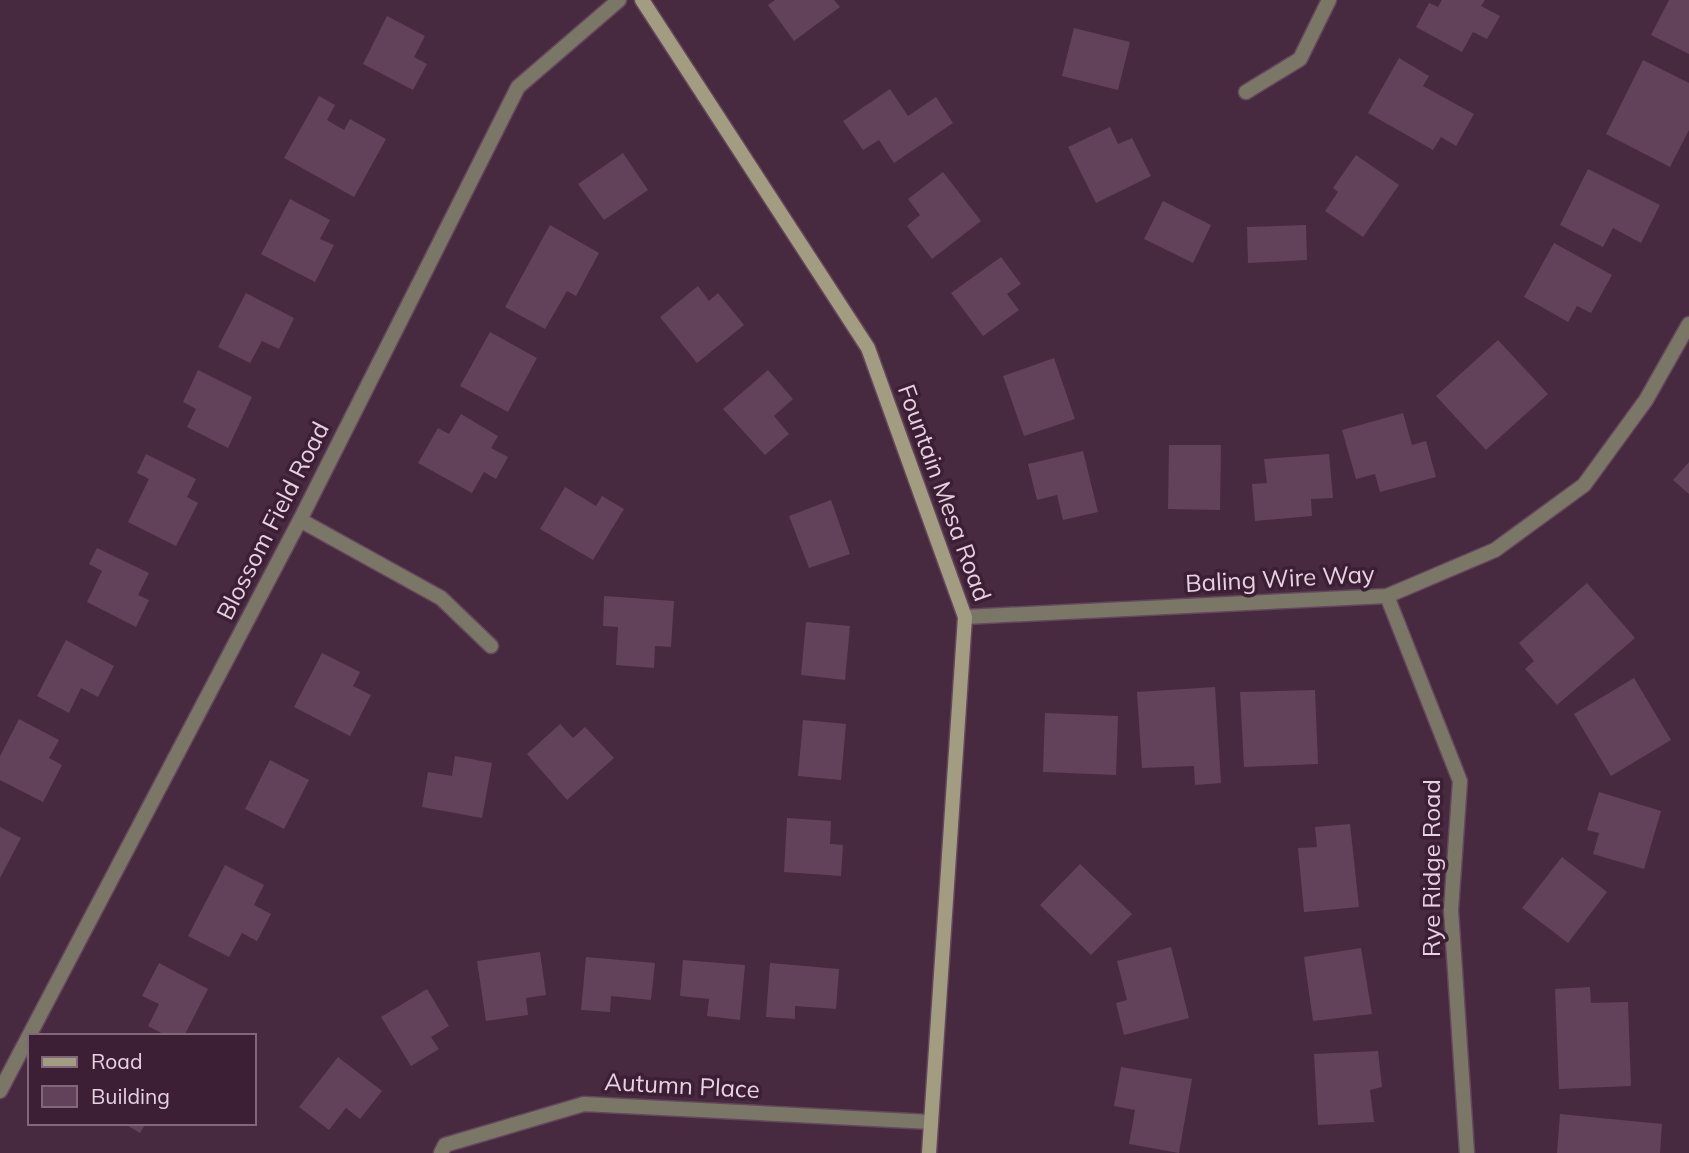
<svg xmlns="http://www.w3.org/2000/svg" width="1689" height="1153" viewBox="0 0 1689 1153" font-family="Mulish,sans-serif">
<rect width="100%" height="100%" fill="#472940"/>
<g fill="#62425a">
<path d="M775 0H834L840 7 794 41 768 5Z"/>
<path d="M1442 0H1485L1481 6 1500 16 1487 39 1473 32 1462 52 1416 27 1429 3 1438 7Z"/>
<path d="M1669 0H1689V54L1651 35Z"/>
<path d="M387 16 425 36 414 57 427 64 413 90 363 64Z"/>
<path d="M1074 28 1130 42 1118 90 1062 76Z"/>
<path d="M1399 58 1429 76 1423 86 1474 114 1456 146 1441 137 1433 150 1368 113Z"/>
<path d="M1643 60 1689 83V130L1670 167 1606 134Z"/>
<path d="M890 89 908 116 936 97 953 123 894 163 879 140 863 150 843 121Z"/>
<path d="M319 96 335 105 327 120 344 130 350 119 386 139 354 197 284 158Z"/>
<path d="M1110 127 1118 144 1132 138 1151 176 1096 203 1068 147Z"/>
<path d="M623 153 648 190 604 220 578 184Z"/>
<path d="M1356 155 1399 185 1363 237 1325 211 1338 192 1333 188Z"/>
<path d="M1588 169 1660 205 1641 243 1613 228 1603 247 1560 225Z"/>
<path d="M943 172 981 221 932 259 907 226 920 215 908 199Z"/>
<path d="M290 199 330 220 320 239 334 245 315 282 261 254Z"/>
<path d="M1163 201 1211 225 1193 263 1144 239Z"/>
<path d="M550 225 599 253 576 296 567 291 545 329 505 307Z"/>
<path d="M1306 225 1307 260 1248 263 1247 227Z"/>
<path d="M1554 243 1612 275 1591 313 1577 306 1568 322 1524 297Z"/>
<path d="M1001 257 1021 284 1007 294 1019 310 983 336 951 293Z"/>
<path d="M698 286 709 301 718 293 744 325 697 363 660 317Z"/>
<path d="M246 293 294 318 279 349 262 341 250 363 218 347Z"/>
<path d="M490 332 537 358 508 412 460 386Z"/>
<path d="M1498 340 1548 394 1486 450 1436 396Z"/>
<path d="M1054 358 1075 419 1024 436 1003 376Z"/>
<path d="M198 370 252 397 228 448 187 427 196 409 183 402Z"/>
<path d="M768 370 793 399 774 416 789 434 765 455 723 409Z"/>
<path d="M1403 413 1412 445 1426 441 1436 477 1380 492 1375 474 1356 479 1342 430Z"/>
<path d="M461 414 498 436 491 448 508 457 496 479 484 472 472 493 418 463 438 428 449 434Z"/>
<path d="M1169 445H1221L1220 510 1168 509Z"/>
<path d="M1083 451 1098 512 1063 520 1057 495 1037 500 1028 464Z"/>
<path d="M146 454 196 479 187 497 198 503 176 546 128 522 149 479 137 473Z"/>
<path d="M1329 454 1333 498 1311 499 1312 516 1255 521 1252 484 1267 483 1264 459Z"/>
<path d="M1689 462V494L1673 480Z"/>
<path d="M565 487 596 506 602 496 624 509 593 560 540 529Z"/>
<path d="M831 500 850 554 809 568 789 516Z"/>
<path d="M97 548 149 573 138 595 149 600 136 627 87 602 102 571 89 564Z"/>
<path d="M1587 583 1635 638 1557 705 1525 669 1534 661 1519 643Z"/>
<path d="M604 596 674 601 671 647 655 646 654 668 616 665 618 627 603 626Z"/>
<path d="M806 622 850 626 845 680 801 675Z"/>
<path d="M66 640 114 666 98 697 81 688 69 713 37 696Z"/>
<path d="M322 653 360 672 353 686 371 695 350 736 294 707Z"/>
<path d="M1634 678 1671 740 1611 776 1574 714Z"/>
<path d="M1215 687 1221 783 1195 785 1194 766 1142 768 1137 692Z"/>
<path d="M1315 690 1318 764 1244 767 1240 692Z"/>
<path d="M1045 713 1118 716 1116 775 1043 772Z"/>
<path d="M19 719 59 740 49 758 62 765 43 802 0 780V756Z"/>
<path d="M803 720 846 724 841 780 798 776Z"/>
<path d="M560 724 573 738 585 727 614 758 567 800 527 754Z"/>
<path d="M455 756 492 763 482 818 422 807 428 772 452 776Z"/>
<path d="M270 760 309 780 284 829 245 809Z"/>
<path d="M1599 792 1661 811 1644 869 1593 854 1599 833 1587 830Z"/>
<path d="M787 818 831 821 830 844 843 845 841 876 784 872Z"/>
<path d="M1350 824 1359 907 1304 912 1298 848 1317 847 1315 827Z"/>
<path d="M0 827 21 838 0 878Z"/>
<path d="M1562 857 1607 892 1568 943 1522 908Z"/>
<path d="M1080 864 1132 914 1091 955 1040 905Z"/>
<path d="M225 865 264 885 254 905 271 914 257 941 242 933 229 957 188 936Z"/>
<path d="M1171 947 1189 1018 1124 1035 1116 1003 1127 1000 1117 961Z"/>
<path d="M1361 948 1372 1014 1313 1021 1304 957Z"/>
<path d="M540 952 546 995 526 998 528 1015 486 1021 477 961Z"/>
<path d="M586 957 655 963 651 1000 611 996 610 1012 581 1010Z"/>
<path d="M683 960 745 965 740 1020 707 1016 709 999 680 996Z"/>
<path d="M159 963 208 989 184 1036H167L148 1026 159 1004 142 996Z"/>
<path d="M770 963 839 969 836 1009 795 1006V1019L766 1017Z"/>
<path d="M1590 987 1591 1003 1628 1002 1631 1086 1559 1089 1555 989Z"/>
<path d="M427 989 449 1026 431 1037 439 1049 411 1066 381 1017Z"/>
<path d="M1378 1051 1382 1087 1370 1090 1374 1122 1318 1125 1314 1054Z"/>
<path d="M338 1057 382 1091 360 1119 346 1108 329 1130 299 1107Z"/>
<path d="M1121 1067 1192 1079 1179 1153 1129 1144 1135 1110 1114 1106Z"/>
<path d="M1560 1114 1662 1124 1660 1153H1557Z"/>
<path d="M123 1123H146L140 1133Z"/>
</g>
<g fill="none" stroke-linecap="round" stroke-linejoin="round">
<g stroke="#64475d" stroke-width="17">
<g id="minor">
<path d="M1246 92 1300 59 1329 0"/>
<path d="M300 520 441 598 491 646"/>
<path d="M1387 596 1460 781 1451 910 1467 1153"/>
<path d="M965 617 1387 596 1495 550 1584 485 1646 400 1689 324"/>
<path d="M0 1091 300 520 518 87 619 0"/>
<path d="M441 1153 445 1145 584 1104 931 1122"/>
</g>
</g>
<g stroke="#64475d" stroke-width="17">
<path id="secondary" d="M642 0 868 348 965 617 929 1153"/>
</g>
<use href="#minor" stroke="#7b7766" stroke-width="14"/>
<use href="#secondary" stroke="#a29c81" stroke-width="14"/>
</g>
<g text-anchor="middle" stroke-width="7" stroke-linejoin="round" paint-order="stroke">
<g font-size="24" fill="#e6d2e0" stroke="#3c1f35">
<text transform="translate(944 493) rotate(70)" y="8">Fountain Mesa Road</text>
<text transform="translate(273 521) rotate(-63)" y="8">Blossom Field Road</text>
<text transform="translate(1280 579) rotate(-3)" y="8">Baling Wire Way</text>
<text transform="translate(1432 868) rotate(-90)" y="8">Rye Ridge Road</text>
<text transform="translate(682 1086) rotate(3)" y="8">Autumn Place</text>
</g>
</g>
<rect x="28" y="1034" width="228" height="91" fill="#3c1f35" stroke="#806779" stroke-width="2"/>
<rect x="42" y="1057" width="35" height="10" fill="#a29c81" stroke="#806779" stroke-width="2"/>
<text x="91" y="1069" font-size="21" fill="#e6d2e0">Road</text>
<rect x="42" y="1086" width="35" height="21" fill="#62425a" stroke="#806779" stroke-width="2"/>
<text x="91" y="1104" font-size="21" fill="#e6d2e0">Building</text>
</svg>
